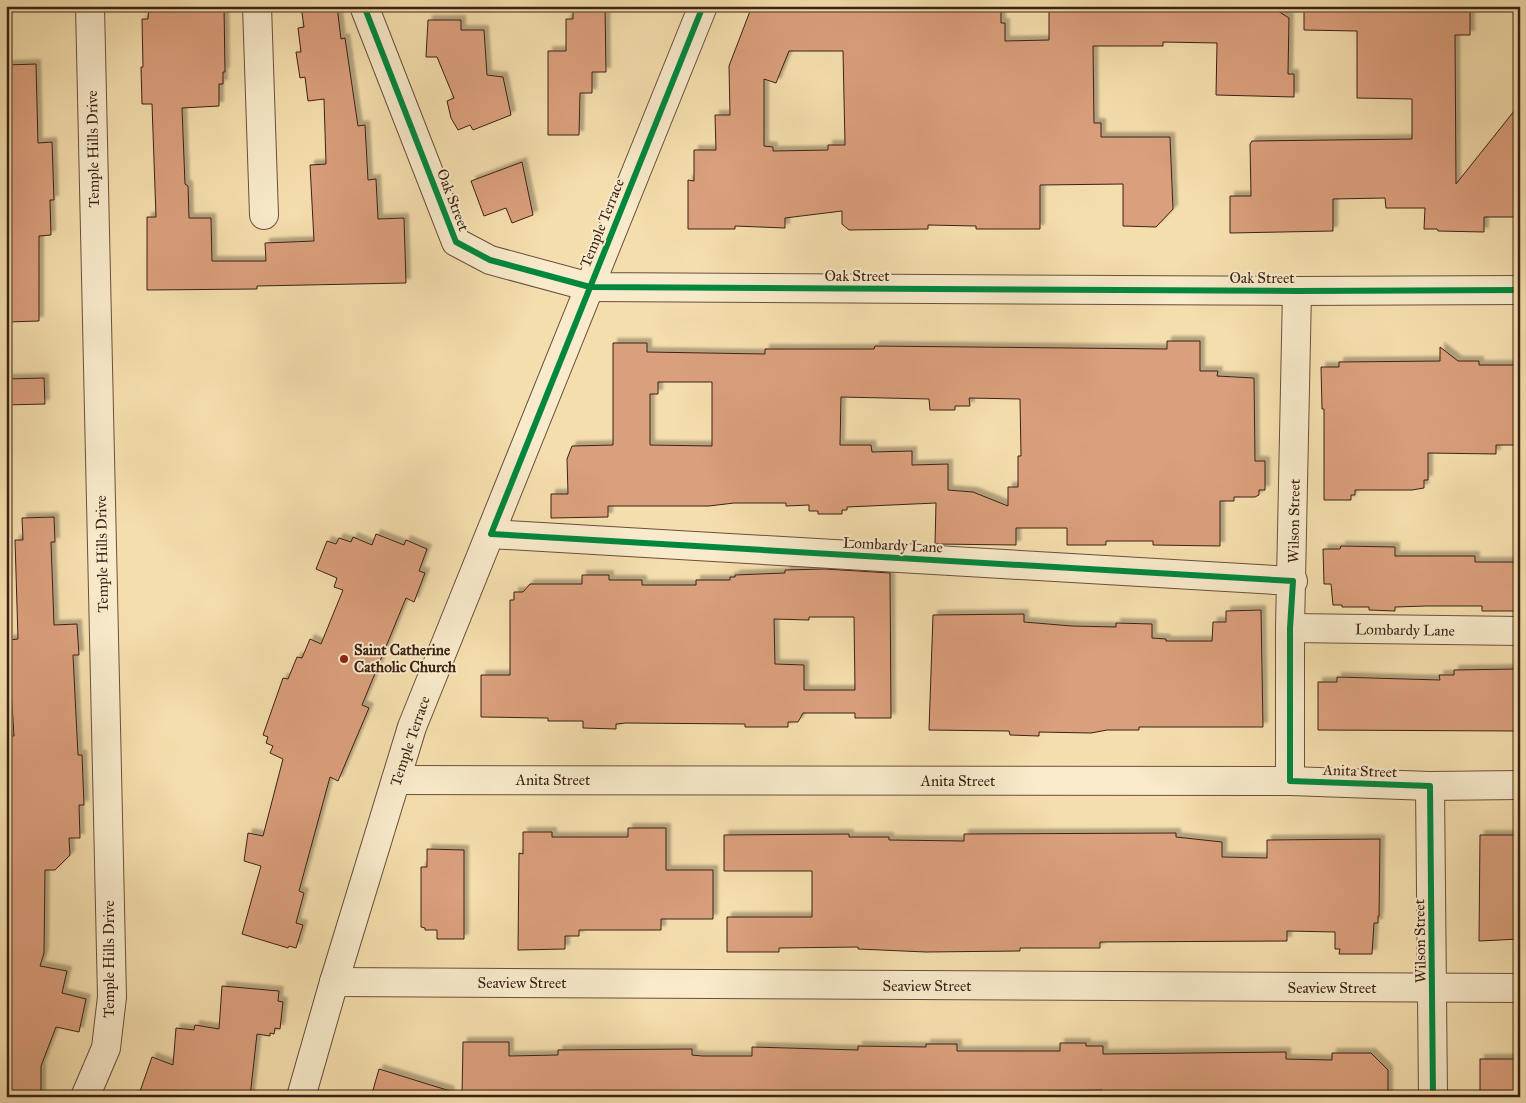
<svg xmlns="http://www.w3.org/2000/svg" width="1526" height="1103" viewBox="0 0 1526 1103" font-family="'IM FELL Great Primer',serif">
<defs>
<filter id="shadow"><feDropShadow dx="4.5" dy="-4.5" stdDeviation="1" flood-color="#0004"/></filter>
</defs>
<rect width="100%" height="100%" fill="#f5dead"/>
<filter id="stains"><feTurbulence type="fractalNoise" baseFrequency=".004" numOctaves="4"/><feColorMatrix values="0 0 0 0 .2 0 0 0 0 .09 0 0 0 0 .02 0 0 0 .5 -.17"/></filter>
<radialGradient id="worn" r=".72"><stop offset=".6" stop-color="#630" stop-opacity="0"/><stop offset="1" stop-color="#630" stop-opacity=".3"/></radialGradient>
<g fill="#da9f7c" stroke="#3b2116" fill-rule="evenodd" filter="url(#shadow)">
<path d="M149 6H224L225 72H223V84H219V106L182 108 185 184 188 186 189 218H211L212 261H266L265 243 314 241 310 165 326 164 324 99 308 101 305 77 300 78 296 52H301L298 28 304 27 301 6H337L341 39 345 38 358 126 365 125 368 180 376 179 378 219 404 218 406 283 257 286V289L147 290V217H156L152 104H142L141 67H143L142 19H148Z"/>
<path d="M573 6H605L606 72H592V93H580L579 135H548V51H566V19H573Z"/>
<path d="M752 6H993V9H1001V23H1005V41L1049 40V6H1270L1289 18 1288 74H1294V97L1216 95 1217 43 1163 42V46H1093L1094 123H1101V137H1170L1173 209 1156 227 1123 226V184L1040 185V229H976V226L928 225V229L849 230 842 224V211L785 218V228L735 226V229H688V180L694 181V150H716L715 115H730L729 66ZM789 51H843L845 145H828V150L773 151V147L764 146V79L776 83Z"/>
<path d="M1304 6H1470V35H1455L1456 184 1515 110V152L1519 153 1520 158V217H1484V232L1438 231 1437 229H1424L1425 208H1386L1385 198 1333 199V231L1230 233V196H1251L1250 144 1252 141 1412 139V99L1357 98V31L1304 30Z"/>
<path d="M428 20H461V30H484L487 75 503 77 511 115 473 130 470 125 458 130 451 118 447 101 454 98 437 57H426Z"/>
<path d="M36 64 38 143 52 142 54 200H50L51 235 39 236V321L6 322V65Z"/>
<path d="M522 162 533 215 512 223 506 208 484 216 471 181Z"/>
<path d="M1167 341H1200V371H1218L1217 376 1254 378 1255 461H1265V490H1259V495L1255 497H1234V501H1220V546L1153 545V541H1106V545H1067V528H1016V545L935 544 936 503 847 507V510H842V514H818V511H809V505L786 506V503H734L709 506H608V517L551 518V494H568L567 459 572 446 613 445V343H647V352L765 354V349H874L875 346 1167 349ZM658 382H712V446L650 445V394H658ZM841 397 929 399 930 410H955V406H970L969 398 1020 399 1021 456H1018V487H1008V506L973 492 948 490V464L912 465V451L872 452 871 445H840Z"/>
<path d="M1440 347 1458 361H1479V365H1520V445H1496V454L1428 453V480H1424V488L1412 490H1355V495H1351V500H1324V409H1322L1321 367H1339V362L1440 361Z"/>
<path d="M44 378 45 404 6 405V379Z"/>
<path d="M54 517 55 542H51L54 625 77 624 79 655H73L78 755H82L84 805H79L80 838H69L70 855 55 870H45L44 953 40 966 67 971 62 993 86 999 79 1032 56 1027 41 1066V1097H6V736H14L8 640 18 639 15 540H23L22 518Z"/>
<path d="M376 534 404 545 406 540 427 549 419 571 425 573 414 602 406 598 362 705 369 708 338 781 330 777 299 891 304 893 296 923 303 925 296 948 289 946 288 948 242 934 261 866 244 861 248 833 263 836 283 759 270 753 273 746 266 743 268 737 263 735 283 678 288 679 297 657 302 658 310 639 321 644 343 590 334 587 337 578 316 569 327 541 336 544 339 538 351 542 353 537 372 545Z"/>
<path d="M1341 546 1395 547V556H1475V562H1516V611H1482V606H1426L1395 607V611L1369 610V607H1342V605H1333L1331 584H1324L1323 549H1340Z"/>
<path d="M825 569 890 573 891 718H855V713H803L798 722H788V727H745V724L626 723 616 724V729L583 728V721H548V718L481 717V675H510V600H514V592H523L530 584H582V575H609V580H642V585H696V580H730V577H735V575L785 573V570ZM809 617H854L855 690H804V665L775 664 774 619 809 620Z"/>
<path d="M1261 610 1263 727H1139V730H1107L1091 733 1039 732V736L1010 735 1009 731 929 730 933 615 1024 614V622L1072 626 1116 627V623L1152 624V638L1166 639V641H1212L1213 622H1226V611Z"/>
<path d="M1515 669V731L1318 730V682H1337V677L1440 680 1439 675H1454V670Z"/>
<path d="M628 828H666V870H713V919H661V930H579V936H565V949L518 950 519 853 523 854V832H552V837H628Z"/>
<path d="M1176 833V837L1222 842V857L1267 858V840L1380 839 1379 916H1378V923H1374L1372 954H1339L1340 949H1335V932L1287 931V941L1100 942V948H1020V951L926 952 858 949V947L779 948V952H727V917H812V871H724V835L849 834V837H889V840L964 841V834Z"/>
<path d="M1480 835H1520V939L1479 941Z"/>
<path d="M427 849 464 850V939H437V930H425V928L421 927V867H427Z"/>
<path d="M222 986 279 991 278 1001 283 1002 280 1029 275 1028 274 1034 270 1033V1036L257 1034 250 1097H138L152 1057 173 1065 176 1028 194 1030 195 1025 219 1029Z"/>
<path d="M463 1042H509V1056L558 1055V1050L692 1049V1055L702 1056H752V1047L858 1050V1046L926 1047V1044H957V1051H1060V1043H1086V1046H1103V1054L1286 1052V1059L1332 1060V1053H1371L1388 1070V1097H1102V1090L1048 1091V1097H726V1092H672V1097H462Z"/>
<rect x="1480" y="1059" width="40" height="38"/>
<path d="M379 1069 450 1091 449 1097H371Z"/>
</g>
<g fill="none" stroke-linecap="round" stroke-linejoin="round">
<g stroke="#6a503c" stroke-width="30">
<g id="minor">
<path d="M257 6 264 215"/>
<path d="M364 6 456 242 490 260 590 287 1297 291 1520 290"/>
<path d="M491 534 1293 581"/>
<path d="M1290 628 1520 631"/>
<path d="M396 780 1290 781 1430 786 1520 785"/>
<path d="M1290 781V628L1297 291"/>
<path d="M1430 786 1433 1097"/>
<path d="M334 982 1520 988"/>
</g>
</g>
<g stroke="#6a503c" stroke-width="30">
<g id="tertiary">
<path d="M85 1097 106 1048 112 997 90 6"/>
<path d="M301 1097 334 982 412 727 703 6"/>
</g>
</g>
<use href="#minor" stroke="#f8eaca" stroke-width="28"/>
<use href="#tertiary" stroke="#f8eaca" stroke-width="28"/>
<g stroke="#f8eaca" stroke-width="9">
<g id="cycleway">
<path d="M364 6 456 242 490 260 590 287 1297 291 1520 290"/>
<path d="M703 6 491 534 1293 581 1290 628V781L1430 786 1433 1097"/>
</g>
</g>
<use href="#cycleway" stroke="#00873e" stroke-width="6"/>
</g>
<circle fill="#8f2418" stroke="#f8eaca" stroke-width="2" cx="344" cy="659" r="5"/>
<g text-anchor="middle" stroke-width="4" stroke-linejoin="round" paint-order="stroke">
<g font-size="15" fill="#3b2116" stroke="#f8eaca">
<text transform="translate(93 149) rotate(-91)" y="5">Temple Hills Drive</text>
<text transform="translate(453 200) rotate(69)" y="5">Oak Street</text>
<text transform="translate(602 223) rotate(-68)" y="5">Temple Terrace</text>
<text x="857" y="281">Oak Street</text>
<text x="1262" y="283">Oak Street</text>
<text transform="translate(1294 521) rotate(-89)" y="5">Wilson Street</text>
<text transform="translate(893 545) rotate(3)" y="5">Lombardy Lane</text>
<text transform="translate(102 554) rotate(-91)" y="5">Temple Hills Drive</text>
<text transform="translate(1405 630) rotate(1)" y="5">Lombardy Lane</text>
<text transform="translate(410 741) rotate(-71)" y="5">Temple Terrace</text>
<text transform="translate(1360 771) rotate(2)" y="5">Anita Street</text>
<text x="553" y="785">Anita Street</text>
<text x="958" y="786">Anita Street</text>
<text transform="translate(1420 941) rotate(-91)" y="5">Wilson Street</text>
<text transform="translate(109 959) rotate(-90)" y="5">Temple Hills Drive</text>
<text x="522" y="988">Seaview Street</text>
<text x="927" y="991">Seaview Street</text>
<text x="1332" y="993">Seaview Street</text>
</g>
<g font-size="15" font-weight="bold" fill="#3b2116" stroke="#f8eaca" text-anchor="start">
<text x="354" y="655">Saint Catherine<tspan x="354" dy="17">Catholic Church</tspan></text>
</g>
</g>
<rect width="1526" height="1103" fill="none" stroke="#f5dead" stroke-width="25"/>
<rect x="8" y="8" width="1511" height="1088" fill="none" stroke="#3b2116" stroke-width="2.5"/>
<rect x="12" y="12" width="1501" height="1078" fill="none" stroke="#3b2116"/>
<rect width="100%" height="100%" filter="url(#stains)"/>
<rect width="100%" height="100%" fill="url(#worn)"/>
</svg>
